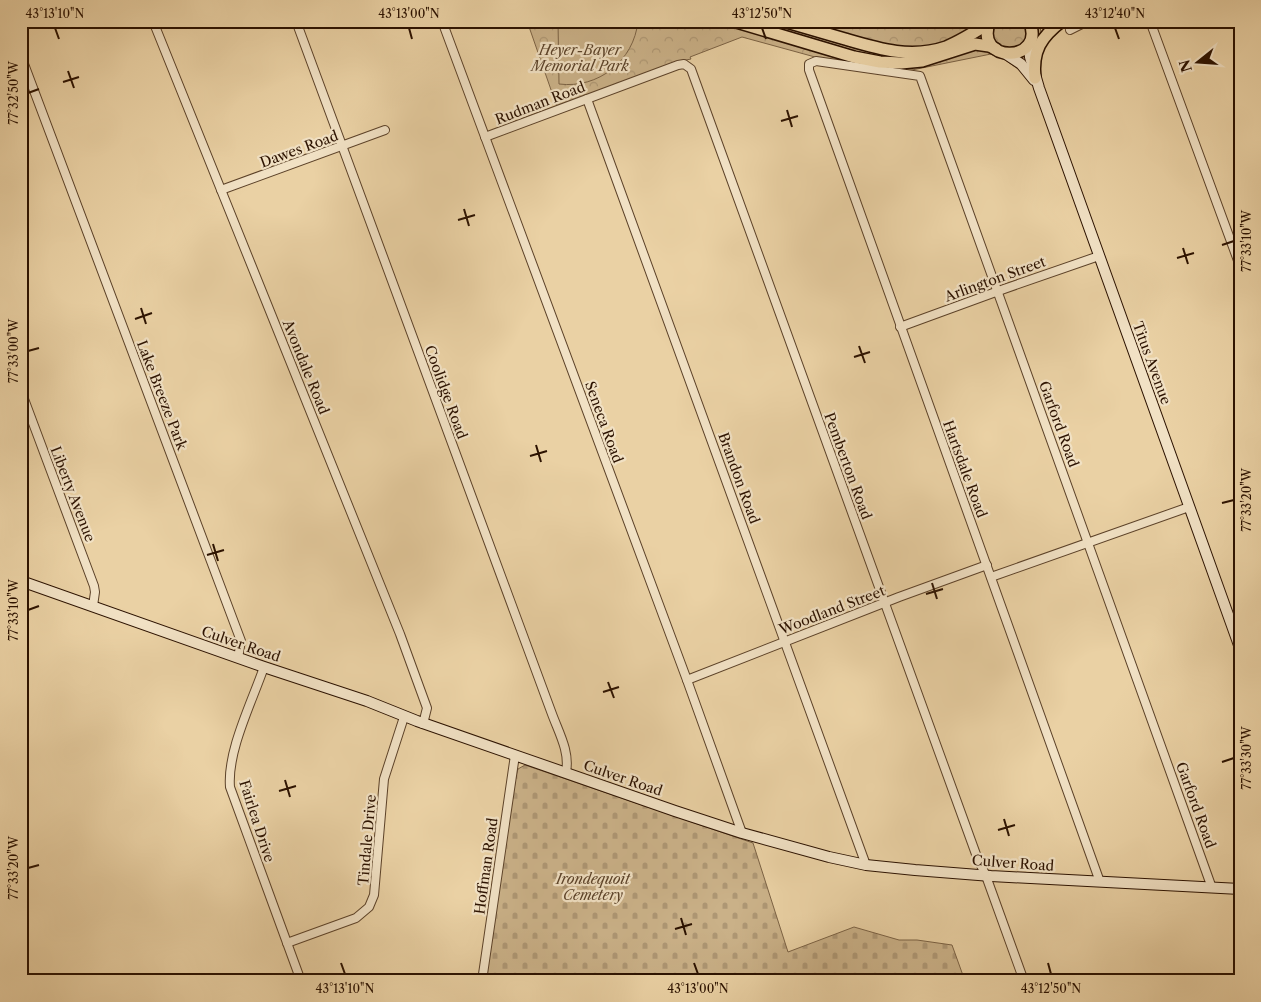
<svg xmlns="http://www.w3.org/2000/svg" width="1261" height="1002" viewBox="0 0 1261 1002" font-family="'Libre Caslon Text',serif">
<defs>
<pattern id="forest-crowns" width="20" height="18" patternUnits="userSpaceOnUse" patternTransform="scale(1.25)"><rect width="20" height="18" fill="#cab188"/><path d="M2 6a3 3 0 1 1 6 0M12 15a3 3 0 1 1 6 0" fill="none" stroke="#ae9774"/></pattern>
<pattern id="cemetery-stones" width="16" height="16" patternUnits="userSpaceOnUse" patternTransform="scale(1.25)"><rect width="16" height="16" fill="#cab188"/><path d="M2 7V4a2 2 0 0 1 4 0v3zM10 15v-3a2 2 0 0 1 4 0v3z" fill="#ae9774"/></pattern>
</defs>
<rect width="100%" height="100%" fill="#ead1a4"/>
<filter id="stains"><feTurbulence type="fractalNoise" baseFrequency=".004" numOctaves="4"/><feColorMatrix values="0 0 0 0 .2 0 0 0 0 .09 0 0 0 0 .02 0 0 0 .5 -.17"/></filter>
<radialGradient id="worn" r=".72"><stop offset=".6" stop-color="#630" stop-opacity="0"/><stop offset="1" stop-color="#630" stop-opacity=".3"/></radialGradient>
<path fill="url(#forest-crowns)" stroke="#7b6244" d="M527 21H1039L1043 44 1039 55 1018 69 1005 60 991 54 907 71 826 60 742 37 690 57 691 59 681 61 557 107Z"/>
<path fill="url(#cemetery-stones)" stroke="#7b6244" d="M525 765 753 843 788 952 854 927 899 940H917L952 945 965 981H485L516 776 518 769Z"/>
<path fill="#cab188" stroke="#7b6244" d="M558 21H638C634 61 598 89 559 84Z"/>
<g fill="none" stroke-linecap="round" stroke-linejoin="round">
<g stroke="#5c4229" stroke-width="10">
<g id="street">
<path d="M153 21 400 634 427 708 423 724"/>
<path d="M296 21 552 714C559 733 570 752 566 772"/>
<path d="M442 21 687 680 742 833"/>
<path d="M1150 21 1240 266"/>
<path d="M1070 30 1088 21"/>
<path d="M21 56 241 641 238 658"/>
<path d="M587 99 866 865"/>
<path d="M485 137 678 65 684 64 691 69 977 857 986 876 1024 981"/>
<path d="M221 190 385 130"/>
<path d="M900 327 1004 289 1099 256"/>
<path d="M21 391 94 586 95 592 93 606"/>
<path d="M991 577 1189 507"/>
<path d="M264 667C252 702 227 751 230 787L301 981"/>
<path d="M687 680 899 597 987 565"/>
<path d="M1100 882 809 70V64L816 61 920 76 1212 888"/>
<path d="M287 943 356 918 369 907 374 895 384 779 404 717"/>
<path d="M21 976 37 981"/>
<path d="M482 981 515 755"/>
</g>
</g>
<g stroke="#2c1200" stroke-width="12">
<g id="secondary">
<path d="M1029 44 1030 57 1039 88 1240 648"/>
<path d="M1006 54 1021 64 1034 80"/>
<path d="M21 581 264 667 367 701 417 721 675 811 742 833 829 857 866 865 915 870 991 876 1240 889"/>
</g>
</g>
<g stroke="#2c1200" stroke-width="14">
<g id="primary">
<path d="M733 21 854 57 880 62 901 63 922 61 975 44 989 46 996 49"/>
<path d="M783 21C803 27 824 33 845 39 879 49 911 59 946 47 961 41 975 32 989 23"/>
<path d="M990 21C972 65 1048 63 1029 21"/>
<path d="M1035 78C1032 51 1041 37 1062 21"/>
</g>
</g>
<use href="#street" stroke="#f1e1c4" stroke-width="8"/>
<use href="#secondary" stroke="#f1e1c4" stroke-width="10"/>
<use href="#primary" stroke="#ead1a4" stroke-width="11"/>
</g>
<path fill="none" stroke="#2c1200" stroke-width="2" d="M55 28 59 39M409 28 412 39M762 28 766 39M1115 28 1119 39M68 71 74 88M63 82 79 77M28 93 39 89M787 110 792 127M781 121 798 116M464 209 469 226M458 220 475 215M1222 245 1234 241M1183 248 1188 264M1177 258 1194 253M141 308 146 324M135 319 152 313M859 346 865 363M28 351 39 348M854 357 870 352M536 445 541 462M530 456 547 451M1222 503 1234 500M213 544 218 561M207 555 224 550M932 583 937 599M926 594 943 589M28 610 39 606M608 682 614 698M603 692 619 687M1222 762 1234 758M285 780 290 797M279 791 296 786M1004 819 1009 836M998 830 1015 825M28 868 39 865M681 918 686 935M675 929 692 924M341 963 345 974M694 963 698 974M1048 963 1051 974"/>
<g text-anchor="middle" stroke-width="4.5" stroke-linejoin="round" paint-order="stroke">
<g font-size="14" font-style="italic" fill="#5b4229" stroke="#f1e1c4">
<text x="580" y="55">Heyer-Bayer<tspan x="580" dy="16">Memorial Park</tspan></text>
<text x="593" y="884">Irondequoit<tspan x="593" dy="16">Cemetery</tspan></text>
</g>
<g font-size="14" fill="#2c1200" stroke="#f1e1c4">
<text transform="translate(540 103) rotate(-21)" y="5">Rudman Road</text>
<text transform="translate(299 149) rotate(-20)" y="5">Dawes Road</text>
<text transform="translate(995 279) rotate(-20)" y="5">Arlington Street</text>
<text transform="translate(1152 363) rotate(70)" y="5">Titus Avenue</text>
<text transform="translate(306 367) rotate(68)" y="5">Avondale Road</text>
<text transform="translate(446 392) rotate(70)" y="5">Coolidge Road</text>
<text transform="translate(162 395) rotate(69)" y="5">Lake Breeze Park</text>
<text transform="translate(604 422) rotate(70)" y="5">Seneca Road</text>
<text transform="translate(1059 424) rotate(70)" y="5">Garford Road</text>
<text transform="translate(848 466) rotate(70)" y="5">Pemberton Road</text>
<text transform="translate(965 469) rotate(70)" y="5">Hartsdale Road</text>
<text transform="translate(739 478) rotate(70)" y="5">Brandon Road</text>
<text transform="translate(73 494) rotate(69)" y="5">Liberty Avenue</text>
<text transform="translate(832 610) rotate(-21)" y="5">Woodland Street</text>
<text transform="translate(241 644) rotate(19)" y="5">Culver Road</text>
<text transform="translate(623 778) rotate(19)" y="5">Culver Road</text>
<text transform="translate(1196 805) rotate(70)" y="5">Garford Road</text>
<text transform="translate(257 821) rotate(72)" y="5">Fairlea Drive</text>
<text transform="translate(367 840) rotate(-85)" y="5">Tindale Drive</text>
<text transform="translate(1013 863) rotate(4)" y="5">Culver Road</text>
<text transform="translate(486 866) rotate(-82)" y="5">Hoffman Road</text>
</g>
</g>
<rect width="1261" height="1002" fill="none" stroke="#ead1a4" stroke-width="55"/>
<g transform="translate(1198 62) rotate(253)" stroke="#f1e1c4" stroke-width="4" paint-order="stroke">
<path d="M0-4L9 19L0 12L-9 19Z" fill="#2c1200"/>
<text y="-8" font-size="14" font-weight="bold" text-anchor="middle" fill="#2c1200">N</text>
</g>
<rect x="28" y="28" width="1206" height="946" fill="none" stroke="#2c1200" stroke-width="2"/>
<g font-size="12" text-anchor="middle" fill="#2c1200">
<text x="55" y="18">43°13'10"N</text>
<text x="409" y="18">43°13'00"N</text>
<text x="762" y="18">43°12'50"N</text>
<text x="1115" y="18">43°12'40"N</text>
<text transform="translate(14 93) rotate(-90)" y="4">77°32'50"W</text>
<text transform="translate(1247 241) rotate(-90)" y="4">77°33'10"W</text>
<text transform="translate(14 351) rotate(-90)" y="4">77°33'00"W</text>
<text transform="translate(1247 500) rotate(-90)" y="4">77°33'20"W</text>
<text transform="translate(14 610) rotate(-90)" y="4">77°33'10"W</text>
<text transform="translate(1247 758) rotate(-90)" y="4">77°33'30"W</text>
<text transform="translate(14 868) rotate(-90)" y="4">77°33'20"W</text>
<text x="345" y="993">43°13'10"N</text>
<text x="698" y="993">43°13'00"N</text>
<text x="1051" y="993">43°12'50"N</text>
</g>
<rect width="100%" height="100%" filter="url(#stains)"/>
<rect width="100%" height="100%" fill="url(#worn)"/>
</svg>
